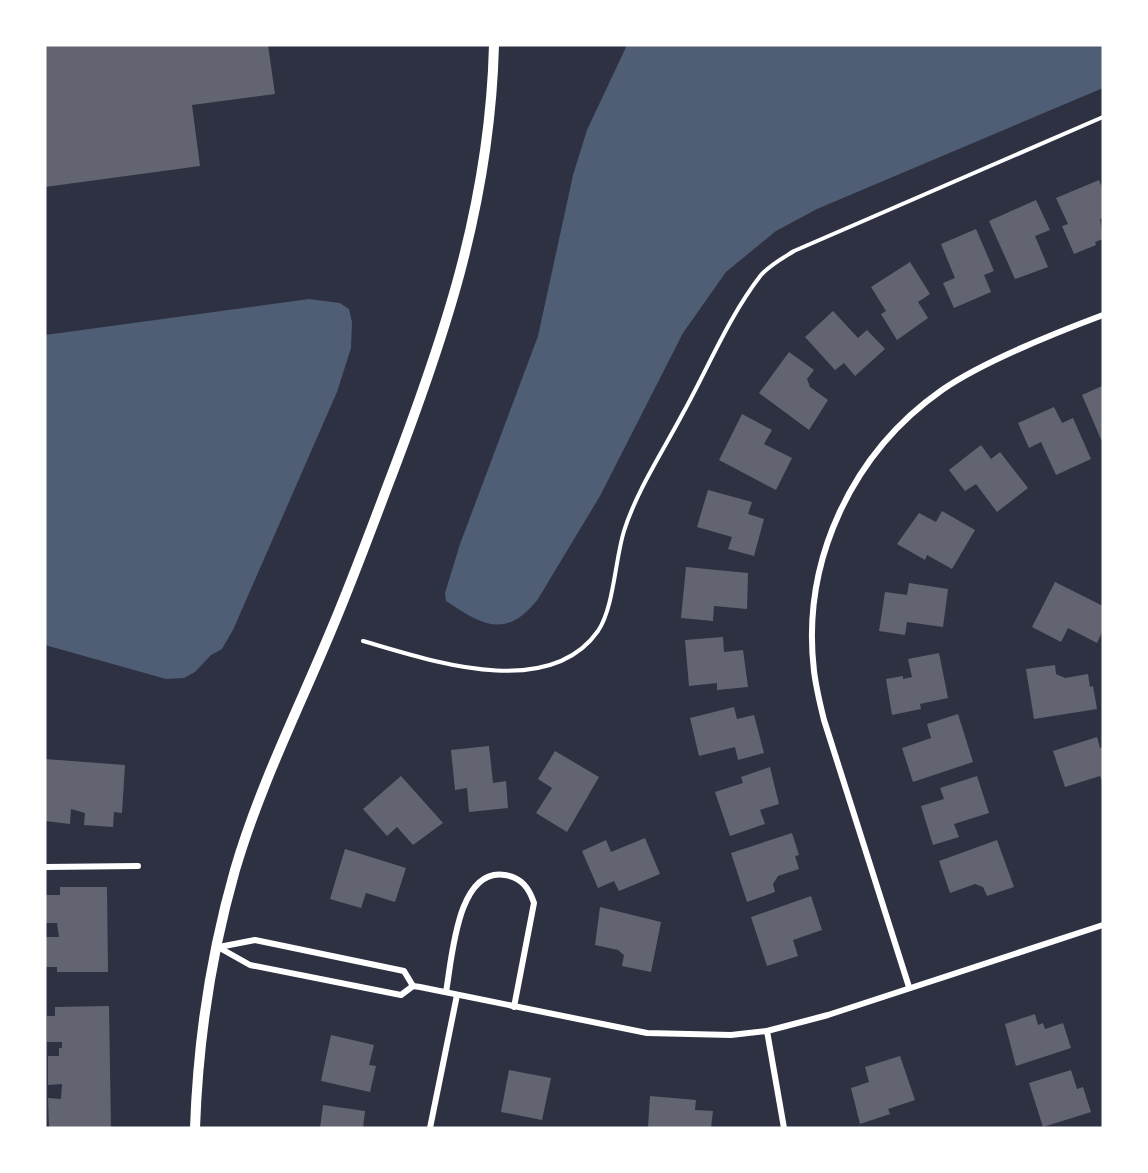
<svg xmlns="http://www.w3.org/2000/svg" width="1148" height="1173" viewBox="0 0 1148 1173" font-family="Raleway,sans-serif">
<rect width="100%" height="100%" fill="#2d3142"/>
<g fill="#4f5d75">
<path d="M627 45H1103V88L817 209 776 231 726 272 683 333 600 496 538 599C506 640 482 625 446 601L445 593 460 544 538 336 573 175 587 130Z"/>
<path d="M309 299 340 303 349 309 352 322 351 348 337 392 233 630 222 649 211 655 195 672 184 678 166 679 45 645V335Z"/>
</g>
<g fill="#626471">
<path d="M45 45H268L275 94 192 105 200 166 45 187Z"/>
<path d="M1099 180 1103 190V218L1100 219 1103 239 1095 242 1096 245 1074 254 1062 226 1068 224 1056 198Z"/>
<path d="M1036 200 1050 230 1035 236 1048 267 1015 279 989 221Z"/>
<path d="M976 229 994 271 984 275 991 292 954 308 943 283 955 278 941 244Z"/>
<path d="M910 262 930 294 918 302 928 318 897 340 881 314 886 311 871 287Z"/>
<path d="M833 311 858 338 867 330 885 349 855 376 844 363 835 370 805 337Z"/>
<path d="M789 352 814 370 807 379 810 387 828 400 809 430 759 393Z"/>
<path d="M1102 386 1103 387V444L1082 395Z"/>
<path d="M1054 407 1062 423 1073 418 1091 459 1056 475 1041 442 1029 448 1018 423Z"/>
<path d="M742 414 772 430 764 444 792 458 776 490 719 460Z"/>
<path d="M981 445 991 459 1000 452 1028 488 997 512 976 484 965 491 949 470Z"/>
<path d="M708 490 752 502 748 514 764 519 754 556 728 549 732 537 697 527Z"/>
<path d="M942 511 975 530 952 569 927 555 925 560 897 544 919 513 936 522Z"/>
<path d="M686 567 748 573 747 609 714 606 713 621 681 618Z"/>
<path d="M1055 582 1103 606V630L1097 643 1068 628 1061 642 1032 627Z"/>
<path d="M909 583 948 589 943 627 907 622 905 635 879 631 885 592 907 595Z"/>
<path d="M723 637 724 652 743 650 748 687 717 690V683L689 686 685 640Z"/>
<path d="M939 653 948 698 920 704 921 709 892 715 886 679 903 676V679L912 677 908 659Z"/>
<path d="M1055 665 1056 674 1065 678 1088 674 1090 687 1093 686 1097 709 1034 719 1026 669Z"/>
<path d="M734 707 737 719 754 715 764 753 738 760 735 747 699 756 690 718Z"/>
<path d="M958 714 973 762 913 782 902 748 931 738 927 724Z"/>
<path d="M1097 737 1100 748 1103 747V784L1100 776 1065 787 1053 751Z"/>
<path d="M489 746 493 783 506 781 508 808 469 812 467 788 455 790 451 750Z"/>
<path d="M555 751 599 777 567 832 536 813 552 788 538 779Z"/>
<path d="M45 759 125 765 122 813 114 812 113 827 84 825 85 813 71 809 70 824 45 821Z"/>
<path d="M770 767 779 804 760 810 765 824 730 836 715 792 743 783 741 777Z"/>
<path d="M401 776 443 823 413 845 397 827 387 836 363 809Z"/>
<path d="M977 776 989 813 954 824 959 837 933 845 921 806 944 799 940 788Z"/>
<path d="M792 833 799 855 795 856 799 869 778 876 773 884 775 892 747 902 731 853Z"/>
<path d="M645 838 660 874 619 891 614 881 598 888 582 851 606 840 611 852Z"/>
<path d="M997 840 1014 887 987 896 983 887 975 884 950 893 939 861Z"/>
<path d="M345 849 406 868 395 902 366 893 361 908 330 899Z"/>
<path d="M60 887H107L108 972H57V967H46L45 937H59L57 923H45V895H60Z"/>
<path d="M811 896 822 930 793 940 798 956 767 966 751 917Z"/>
<path d="M600 907 661 922 651 972 622 966 624 955 618 950 595 945Z"/>
<path d="M109 1006 111 1128H49L48 1098 61 1099 62 1084 48 1085V1056H59V1048H62V1042H47V1016H55V1007Z"/>
<path d="M1035 1014 1038 1025 1043 1023 1045 1029 1063 1023 1071 1048 1016 1066 1005 1024Z"/>
<path d="M331 1035 374 1045 369 1065 376 1066 370 1092 321 1081Z"/>
<path d="M900 1056 915 1100 888 1109 890 1114 860 1124 851 1088 869 1082 865 1067Z"/>
<path d="M509 1070 551 1078 542 1120 501 1112Z"/>
<path d="M1071 1070 1077 1089 1083 1087 1091 1112 1043 1127 1029 1083Z"/>
<path d="M650 1096 696 1100 695 1110 713 1111 711 1128H648Z"/>
<path d="M323 1105 365 1111 363 1128H320Z"/>
</g>
<g fill="none" stroke-linecap="round" stroke-linejoin="round">
<path stroke="#fff" stroke-width="4" d="M363 641C429 660 548 702 598 631 614 607 615 560 624 531 637 490 663 451 683 413 708 368 729 316 761 275 770 265 783 258 794 251L1103 117"/>
<g stroke="#fff" stroke-width="6">
<path d="M45 867 138 866"/>
<path d="M218 947 250 965 401 995 413 986 420 987 647 1033 731 1035 767 1031 828 1015 1103 925"/>
<path d="M219 947 255 940 404 971 413 986"/>
<path d="M909 987 824 720C820 704 816 687 814 671 801 561 852 453 942 390 984 361 1055 333 1103 315"/>
<path d="M446 992C452 959 457 867 505 875 522 878 529 888 534 903L514 1007"/>
<path d="M767 1031 784 1128"/>
<path d="M430 1128 457 995"/>
</g>
<path stroke="#fff" stroke-width="10" d="M195 1128C198 1041 211 954 235 870 259 788 297 712 330 633 350 586 368 538 386 490 443 342 490 206 494 45"/>
</g>
<rect width="1148" height="1173" fill="none" stroke="#ffffff" stroke-width="93"/>
</svg>
